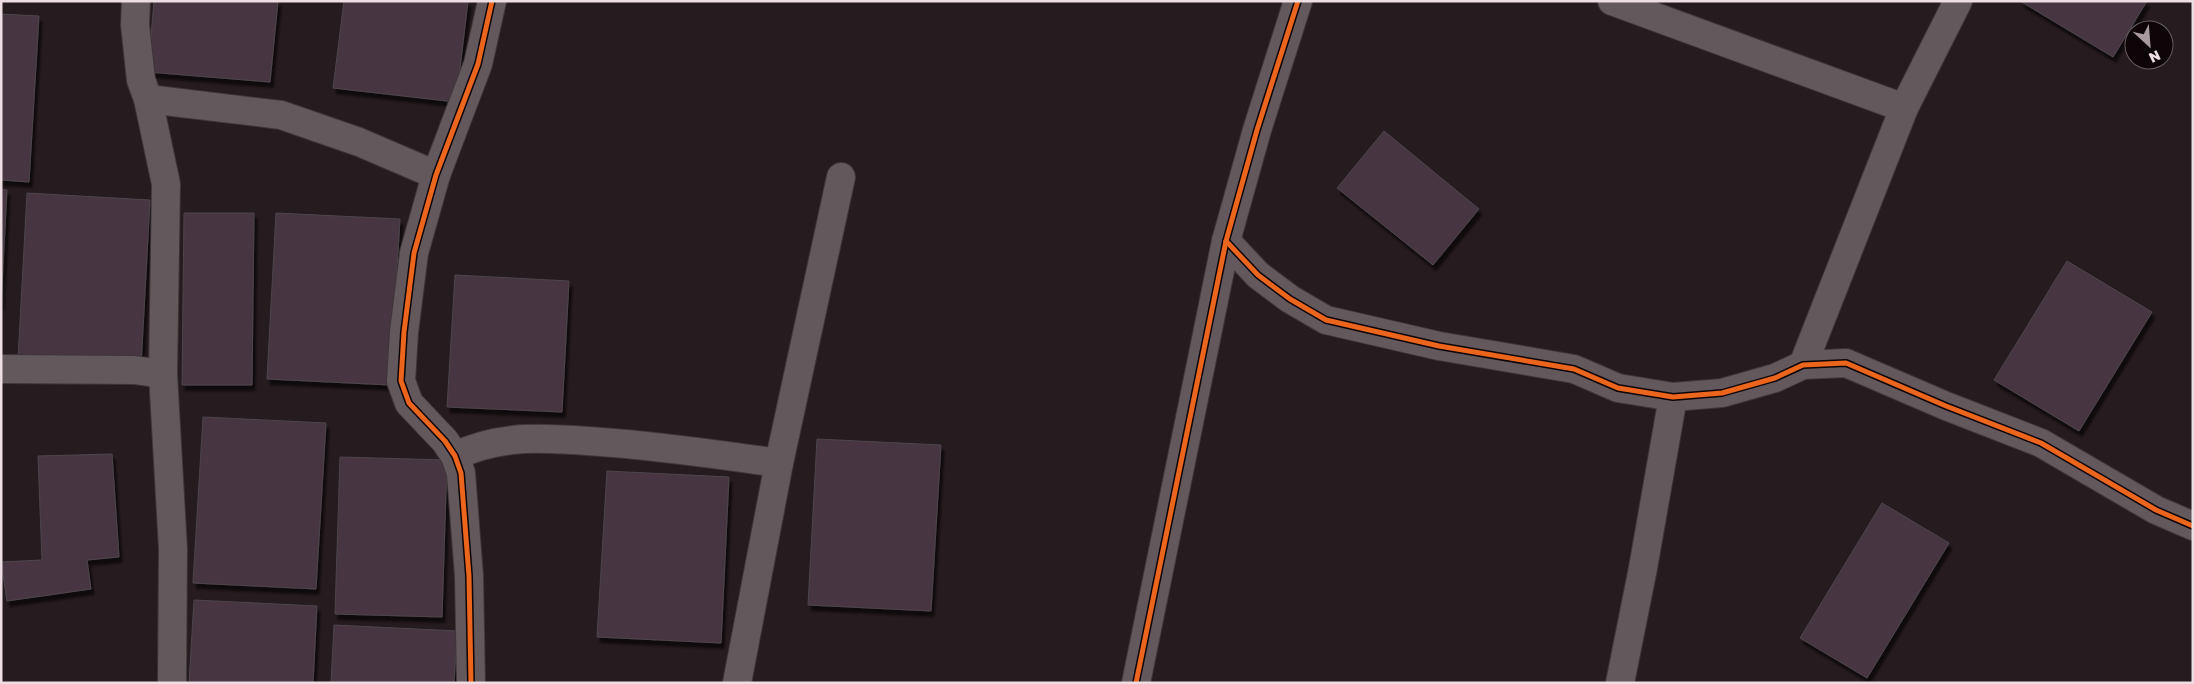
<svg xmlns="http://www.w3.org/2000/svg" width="2194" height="684" viewBox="0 0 2194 684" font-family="'Golos Text',sans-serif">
<defs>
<filter id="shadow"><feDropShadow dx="3" dy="5.5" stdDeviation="1" flood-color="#0009"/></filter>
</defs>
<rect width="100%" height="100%" fill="#261b1f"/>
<g fill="#463542" stroke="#4e464b" filter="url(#shadow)">
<path d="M154 1H278L270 82 148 72Z"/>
<path d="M344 1H468L456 102 333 88Z"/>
<path d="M2020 1H2147L2113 57Z"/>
<path d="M1 14 39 16 29 182 1 180Z"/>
<path d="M1384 131 1479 209 1433 265 1337 188Z"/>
<path d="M1 189 7 190 1 305Z"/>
<path d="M27 193 150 200 141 366 18 359Z"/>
<path d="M184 213H254L252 385H182Z"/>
<path d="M276 213 400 219 390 385 267 379Z"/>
<path d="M2067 261 2152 312 2079 431 1994 380Z"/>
<path d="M455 275 569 281 562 412 447 407Z"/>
<path d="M203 417 326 423 316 589 193 583Z"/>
<path d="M817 439 941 445 931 611 808 605Z"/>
<path d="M112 454 119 557 87 560 91 589 7 601 1 562 42 560 38 456Z"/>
<path d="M340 457 447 460 442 617 335 614Z"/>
<path d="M607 471 729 477 721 643 597 637Z"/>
<path d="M1882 503 1949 543 1867 678 1800 638Z"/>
<path d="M194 600 317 606 313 683H189Z"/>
<path d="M334 625 457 631 454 683H331Z"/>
</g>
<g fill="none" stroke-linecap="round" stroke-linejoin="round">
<g stroke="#3f3638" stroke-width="30">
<g id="street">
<path d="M136 1 135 25 141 80 148 99 166 184 163 374 173 549 172 683"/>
<path d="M1612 1 1904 108"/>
<path d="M148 99 281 115 359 142 436 175"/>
<path d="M1226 241 1258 275 1290 299 1326 320 1439 346 1574 369 1618 388 1673 397 1722 393 1775 378 1803 365 1846 363 1946 406 2041 443 2156 510 2193 526"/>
<path d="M1803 365 1904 108 1958 1"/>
<path d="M1 369 134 370 163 374"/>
<path d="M455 456C503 433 550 438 601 442 661 446 720 455 779 463"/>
<path d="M471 683 469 576 461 473 455 456 445 441 409 403 401 381 404 332 414 253 436 175 478 64 492 1"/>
<path d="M737 683 779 463 841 177"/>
<path d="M1136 683 1226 241 1257 130 1298 1"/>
<path d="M1620 683 1643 568 1673 397"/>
</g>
</g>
<use href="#street" stroke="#63595d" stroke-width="28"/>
<g stroke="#0d0508" stroke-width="8">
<g id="cycleway">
<path d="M1226 241 1258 275 1290 299 1326 320 1439 346 1574 369 1618 388 1673 397 1722 393 1775 378 1803 365 1846 363 1946 406 2041 443 2156 510 2193 526"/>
<path d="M471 683 469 576 461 473 455 456 445 441 409 403 401 381 404 332 414 253 436 175 478 64 492 1"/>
<path d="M1136 683 1226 241 1257 130 1298 1"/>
</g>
</g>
<use href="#cycleway" stroke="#eb651d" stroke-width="5"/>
</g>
<rect width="2194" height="684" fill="none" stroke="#eedee3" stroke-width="5"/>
<g transform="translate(2149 45) rotate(154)"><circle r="24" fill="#0d0508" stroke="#675c60"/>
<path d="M0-4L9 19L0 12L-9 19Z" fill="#a89a9e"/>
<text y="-8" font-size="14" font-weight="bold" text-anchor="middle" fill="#eedee3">N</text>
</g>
</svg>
